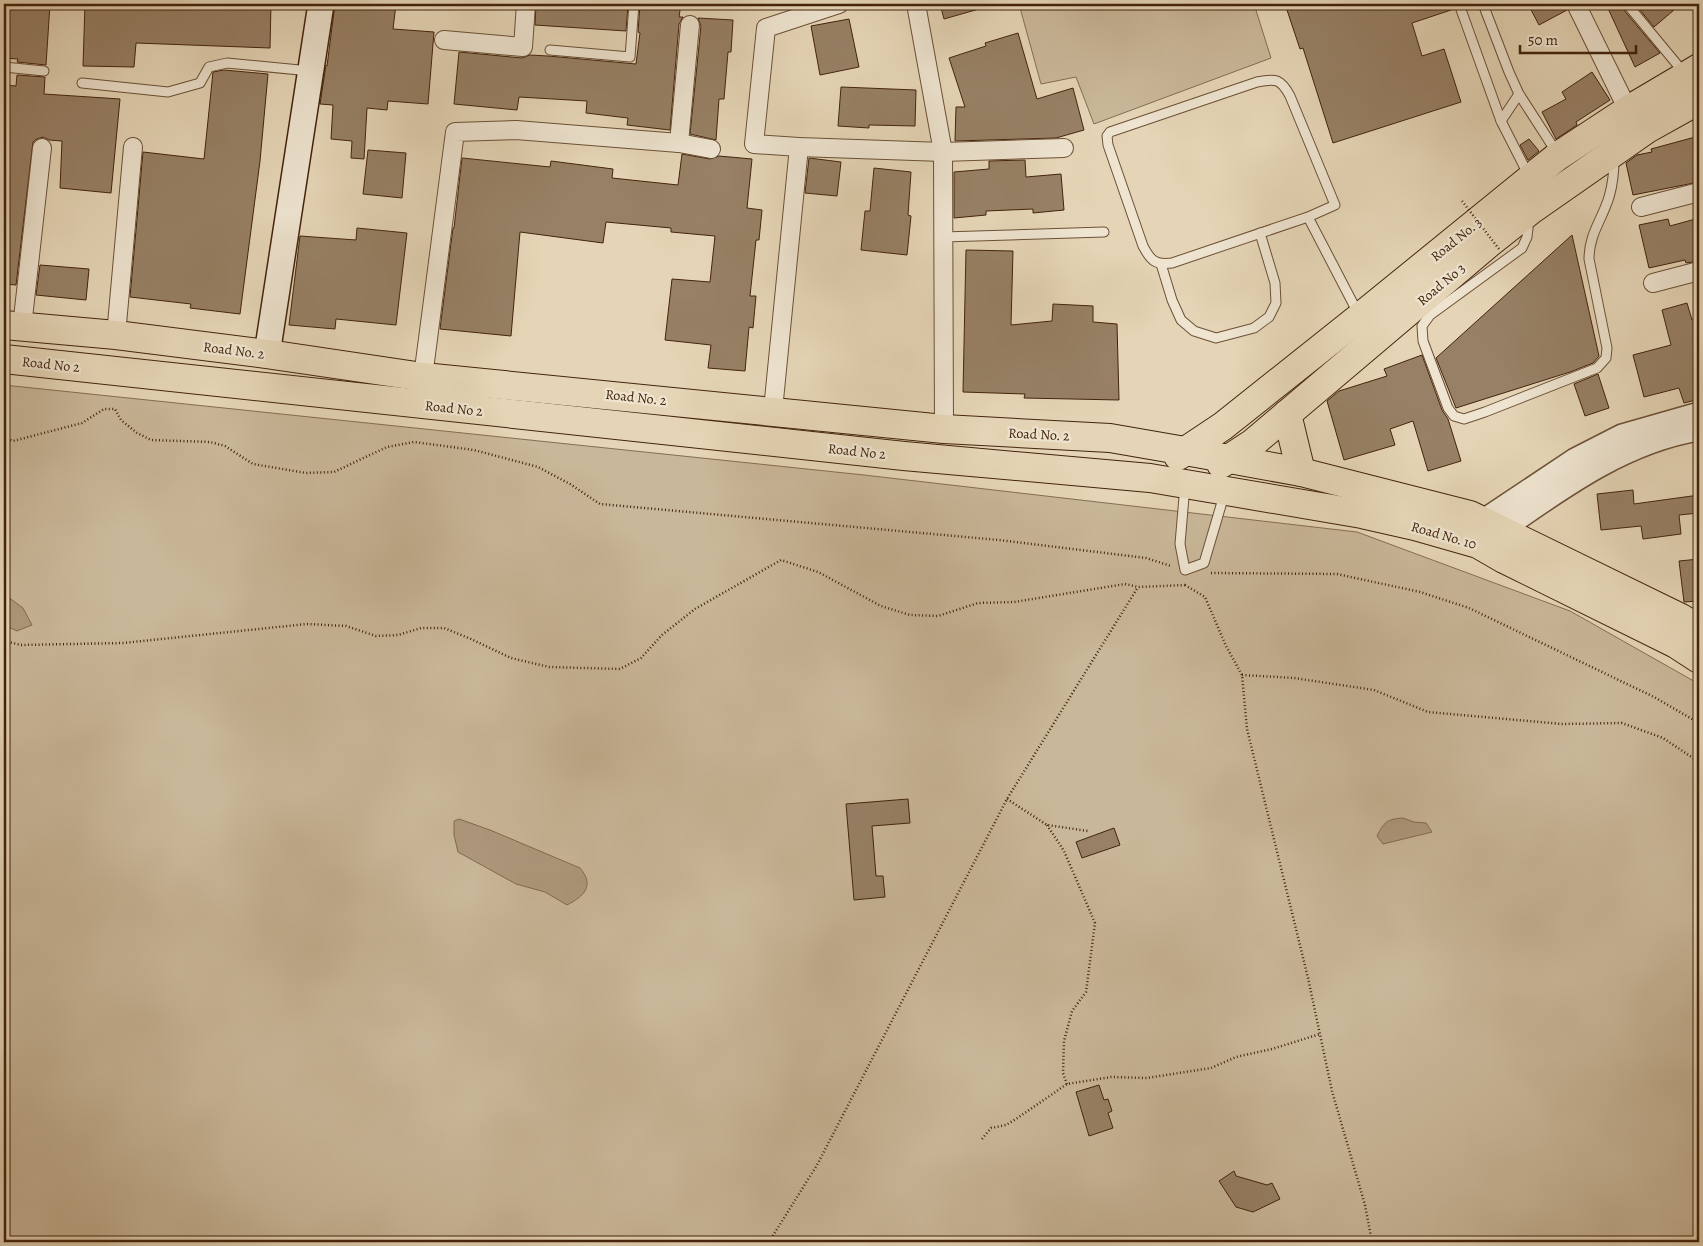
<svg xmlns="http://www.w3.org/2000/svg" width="1703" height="1246" viewBox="0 0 1703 1246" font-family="Alegreya,serif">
<rect width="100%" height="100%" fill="#e5d5b6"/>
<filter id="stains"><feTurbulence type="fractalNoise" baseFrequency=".004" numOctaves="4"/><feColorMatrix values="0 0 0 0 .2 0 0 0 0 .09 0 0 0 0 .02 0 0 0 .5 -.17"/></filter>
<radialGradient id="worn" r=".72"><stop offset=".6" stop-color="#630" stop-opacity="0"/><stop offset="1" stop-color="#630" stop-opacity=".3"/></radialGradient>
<g fill="#c9b799" stroke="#866d53">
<path d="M1019 4H1254L1271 58 1094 124 1076 77 1041 84Z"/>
<path d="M4 385 864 475 1357 532 1570 611 1699 684V1242H4Z"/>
</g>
<g fill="#ae987d" stroke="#836950">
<path d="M4 594 23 608 32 625 17 631 4 625Z"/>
<path d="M1403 818 1414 822 1426 823 1432 832 1383 844 1377 836C1384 822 1387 819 1403 818Z"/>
<path d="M459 819 490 830 580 868C595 886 584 896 567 905L545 892 516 884 458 852 454 835V821Z"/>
</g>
<g fill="#978065" stroke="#43230d">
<path d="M4 4H50L46 65 17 62 18 59 4 58Z"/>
<path d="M85 4H271L270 48 136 43 134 67 83 66Z"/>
<path d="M335 4H396L393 29 434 32 428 104 388 101 387 110 367 108 364 159 351 158 352 141 331 139 333 105 320 104 326 65 327 66Z"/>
<path d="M536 4H628L626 31 535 25Z"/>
<path d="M640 4H681L679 17H683L679 24 670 130 627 125 628 118 586 113 587 101 519 97 517 110 454 104 459 52 522 58 530 55 548 56 636 64 640 33 638 32Z"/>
<path d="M940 4H985L986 7 944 19Z"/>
<path d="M1285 4H1453L1454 9 1412 23 1422 56 1444 49 1461 102 1333 143 1303 48 1300 49Z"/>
<path d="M1528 4H1565L1567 10 1539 25Z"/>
<path d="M1606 4H1621L1622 8 1660 53 1635 67Z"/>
<path d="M1635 4H1681L1654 27Z"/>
<path d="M698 18 733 20 731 52H728L724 99H719L716 140 690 134 701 26Z"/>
<path d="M849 19 859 67 820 75 811 26Z"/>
<path d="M1018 33 1037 99 1073 88 1084 130 1056 138 955 141 956 107H965L949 58 986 46 985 43Z"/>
<path d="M224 70 268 74 260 161 240 314 190 308 191 304 130 297 143 152 204 159 213 72Z"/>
<path d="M1592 72 1610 100 1576 122 1577 125 1556 139 1542 112 1566 99 1562 92Z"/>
<path d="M17 75 45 77 44 94 120 99 111 193 60 188 62 141 49 140 43 137 37 139 33 142 16 285 4 284V85L16 86Z"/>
<path d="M841 87 916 90 915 126 869 125V128L838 126Z"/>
<path d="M1699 136V182L1633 195 1626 163 1637 155 1652 152 1651 149Z"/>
<path d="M1529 139 1539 151 1528 160 1520 145Z"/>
<path d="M368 150 406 153 402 198 363 194Z"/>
<path d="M682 154 710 159 719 156 752 159 747 208 762 210 759 240H756L750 296H756L753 328 749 327 745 371 708 368 711 345 665 340 672 279 710 282 715 236 671 232V228L606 222 603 243 520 232 511 336 440 329 453 228H454L462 158 550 167 551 161 613 169 612 178 678 185Z"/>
<path d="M809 158 841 162 837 196 805 193Z"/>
<path d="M1025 160 1026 177 1061 174 1064 210 1033 213V209L986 211V215L954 218V172L989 169V161Z"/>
<path d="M874 168 911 172 908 215 911 216 907 255 861 250 865 211H870Z"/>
<path d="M1699 218V261L1686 263 1685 260 1649 268 1639 225 1668 219 1670 226Z"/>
<path d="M357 228 407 233 396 325 336 319 335 329 289 325 300 236 356 240Z"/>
<path d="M1572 235 1599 356 1593 363 1570 372 1456 408 1436 358Z"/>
<path d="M966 250 1013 251 1011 325 1052 321 1053 304 1093 306V322L1117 324 1119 400 1024 398 1025 394 963 392Z"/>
<path d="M40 265 89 269 86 300 36 295Z"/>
<path d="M1687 303 1692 320 1699 318V399L1684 403 1679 388 1644 397 1633 355 1671 345 1662 310Z"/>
<path d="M1422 355 1442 410 1448 419 1461 461 1428 471 1413 421 1390 429 1395 445 1344 460 1327 401 1339 391 1387 376 1384 369Z"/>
<path d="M1598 374 1609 408 1585 416 1574 384Z"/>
<path d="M1633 490 1634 504 1699 495V513L1679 515 1681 534 1643 539 1641 526 1601 530 1597 494Z"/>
<path d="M1699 559V601L1684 602 1679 561Z"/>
<path d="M908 799 910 823 872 826 876 876H883L885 897 854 900 846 804Z"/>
<path d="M1114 828 1120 845 1082 858 1076 842Z"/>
<path d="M1099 1085 1104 1100 1108 1099 1112 1111 1108 1113 1113 1128 1089 1136 1076 1092Z"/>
<path d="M1234 1171 1236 1176 1267 1185 1272 1183 1280 1199 1253 1212 1236 1207 1219 1181Z"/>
</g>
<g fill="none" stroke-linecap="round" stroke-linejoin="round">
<g stroke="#6c5037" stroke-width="11">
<g id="service">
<path d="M1459 4 1501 121 1529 176"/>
<path d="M1483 4 1509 72 1519 94 1557 153"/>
<path d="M1627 4 1685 74"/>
<path d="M550 50 630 57 634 4"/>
<path d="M4 67 44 71"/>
<path d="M82 83 168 92 200 83 209 67 227 63 310 71"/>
<path d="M1501 121 1519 94"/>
<path d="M1308 217 1335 205 1290 96C1281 79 1276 78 1257 82L1110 132 1107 136 1108 145 1143 246C1151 261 1155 265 1172 263L1308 217 1359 315"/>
<path d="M1529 219 1527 237 1522 248 1430 315 1422 326 1423 341 1448 408 1454 416 1464 419 1485 412 1597 368 1606 358 1607 348 1589 259C1589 234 1602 220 1609 197 1613 184 1614 171 1614 158"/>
<path d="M943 237 1104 232"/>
<path d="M1161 264 1172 300 1181 320 1194 331 1216 338 1254 328 1269 317 1276 303 1275 283 1260 233"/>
<path d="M1184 497 1180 544 1185 570 1204 563 1222 502"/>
</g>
</g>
<g stroke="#6c5037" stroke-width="20">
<g id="minor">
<path d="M839 4 766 28 754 144 799 147 943 152 1064 148"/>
<path d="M916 4 943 152 944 429"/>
<path d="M1576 4 1628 110"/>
<path d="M444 40 523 47 526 4"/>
<path d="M679 143 690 25"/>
<path d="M1641 207 1699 192"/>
<path d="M1653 283 1699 271"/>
<path d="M22 327 42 148"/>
<path d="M116 335 133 147"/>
<path d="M423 377 455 132 516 130 679 143 711 149"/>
<path d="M773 410 799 147"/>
</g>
</g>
<g stroke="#6c5037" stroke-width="24">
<g id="tertiary">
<path d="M1482 521 1575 459 1622 435 1699 413"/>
<path d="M1502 530C1562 488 1625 442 1699 430"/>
</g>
</g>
<g stroke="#43230d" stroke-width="28">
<path id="secondary" d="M267 354 321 4"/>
</g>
<g stroke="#43230d" stroke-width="30">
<g id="primary">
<path d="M4 325 116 335 267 354 423 377 944 429 1110 438 1185 451 1301 472 1470 515 1681 618 1699 629"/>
<path d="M4 359 904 456 1150 478 1362 514 1415 526 1478 544 1504 559 1676 644 1699 659"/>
<path d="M1287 414 1301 472"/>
<path d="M1178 456 1223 426 1360 317 1558 156 1628 110 1699 68"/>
<path d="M1221 464 1253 443 1488 244 1531 210 1647 129 1699 100"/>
</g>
</g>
<g stroke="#43230d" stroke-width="2.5" stroke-dasharray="1 2.5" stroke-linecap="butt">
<path d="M4 437 13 441 82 423 104 409H115L121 420 137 433 151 440 210 442 225 446 253 464 306 473 334 472 387 447 414 442 474 450 538 467 570 484 600 504 999 540 1146 558 1171 566"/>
<path d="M1211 573 1337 574 1420 592 1469 608 1654 697 1699 723"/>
<path d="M1185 585 1205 597 1226 646 1242 675 1247 729 1308 978 1332 1091 1365 1205 1372 1242"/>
<path d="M4 641 21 645 123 643 307 624 346 626 376 636 398 635 421 628H444L471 639 511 658 549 667 620 669 641 658 662 635 695 609 781 560 818 572 881 606 910 615 938 616 978 603 1014 602 1125 584 1138 587 1185 585"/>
<path d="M1242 675 1294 678 1374 690 1428 712 1562 724 1622 723 1663 738 1699 762"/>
<path d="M1007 799 1047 825 1088 831"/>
<path d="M1047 825 1064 851 1095 923 1086 992 1072 1011 1064 1041 1063 1073 1067 1084"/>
<path d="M982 1139 991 1128 1006 1125 1016 1119 1067 1084 1111 1077 1147 1078 1211 1068 1236 1057 1272 1049 1320 1034"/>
<path d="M769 1242 817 1165 1007 799 1138 587"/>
</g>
<use href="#service" stroke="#eee4d0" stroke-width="9"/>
<use href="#minor" stroke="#eee4d0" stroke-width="18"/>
<use href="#tertiary" stroke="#eee4d0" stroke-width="21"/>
<use href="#secondary" stroke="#eee4d0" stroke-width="25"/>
<use href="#primary" stroke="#e5d5b6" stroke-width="28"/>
<path stroke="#43230d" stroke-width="2.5" stroke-dasharray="1 2.5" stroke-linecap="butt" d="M1462 201 1499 249"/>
</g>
<g text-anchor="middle" stroke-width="4.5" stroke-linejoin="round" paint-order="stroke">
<g font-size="14" fill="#43230d" stroke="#eee4d0">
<text transform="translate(1456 239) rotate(-39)" y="5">Road No. 3</text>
<text transform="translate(1441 284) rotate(-40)" y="5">Road No 3</text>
<text transform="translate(234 350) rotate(7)" y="5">Road No. 2</text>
<text transform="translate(51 364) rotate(6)" y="5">Road No 2</text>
<text transform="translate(636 397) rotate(6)" y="5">Road No. 2</text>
<text transform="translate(454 408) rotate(6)" y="5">Road No 2</text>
<text transform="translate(1039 434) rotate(3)" y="5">Road No. 2</text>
<text transform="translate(857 451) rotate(6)" y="5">Road No 2</text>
<text transform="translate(1444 535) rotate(16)" y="5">Road No. 10</text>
</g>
</g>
<rect width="1703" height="1246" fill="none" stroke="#e5d5b6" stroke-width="20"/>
<rect x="5" y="5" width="1693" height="1236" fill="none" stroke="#43230d" stroke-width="2.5"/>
<rect x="10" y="10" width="1683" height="1226" fill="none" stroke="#43230d"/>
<path d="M1520 45v8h116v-8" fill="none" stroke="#43230d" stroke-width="2.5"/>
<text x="1528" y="45" font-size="15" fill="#43230d" stroke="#eee4d0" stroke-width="4" paint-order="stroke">50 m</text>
<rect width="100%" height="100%" filter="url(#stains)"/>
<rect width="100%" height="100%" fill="url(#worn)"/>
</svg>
